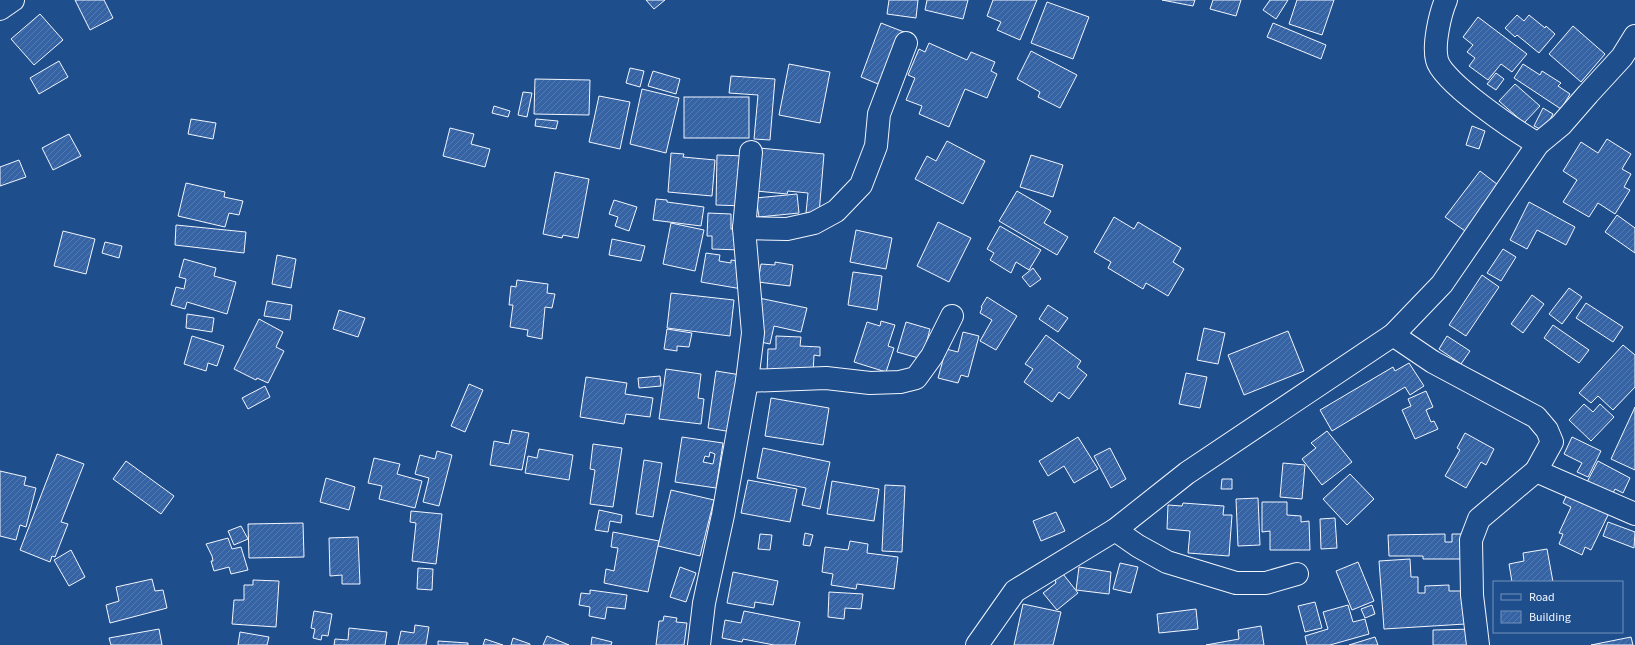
<svg xmlns="http://www.w3.org/2000/svg" width="1635" height="645" viewBox="0 0 1635 645" font-family="'Source Sans 3',sans-serif">
<defs>
<pattern id="building-hatch" width="6" height="6" patternUnits="userSpaceOnUse"><rect width="6" height="6" fill="#3563a3"/><path d="M-1 1l2-2M0 6l6-6M5 7l2-2" fill="none" stroke="#537ab1"/></pattern>
</defs>
<rect width="100%" height="100%" fill="#1f4e8c"/>
<g fill="url(#building-hatch)" stroke="#f2f6ff" fill-rule="evenodd">
<path d="M75 0H104L113 18 90 30Z"/>
<path d="M646 0H665L654 9Z"/>
<path d="M889 0H918L916 18 887 14Z"/>
<path d="M927 0H968L963 19 925 10Z"/>
<path d="M993 0H1037L1020 40 997 30 1001 22 987 16Z"/>
<path d="M1162 0H1195L1193 6Z"/>
<path d="M1213 0H1241L1236 16 1210 9Z"/>
<path d="M1270 0H1288L1276 19 1263 10Z"/>
<path d="M1297 0H1334L1322 35 1289 24Z"/>
<path d="M1047 2 1089 17 1073 59 1031 43Z"/>
<path d="M40 14 63 40 34 65 11 39Z"/>
<path d="M1517 15 1524 21 1529 15 1545 28 1546 26 1555 34 1539 53 1517 35 1515 37 1505 28Z"/>
<path d="M1478 17 1527 54 1512 72 1501 64 1488 80 1469 66 1475 58 1467 52 1473 45 1463 37Z"/>
<path d="M881 23 904 32 883 86 861 77Z"/>
<path d="M1273 23 1326 45 1321 59 1267 37Z"/>
<path d="M1573 26 1605 54 1581 82 1549 54Z"/>
<path d="M929 43 967 60 971 52 995 62 991 71 997 74 987 98 965 89 949 127 919 114 922 106 906 100 915 78 908 75 919 49 925 52Z"/>
<path d="M1031 51 1077 75 1060 108 1038 97 1040 92 1017 79Z"/>
<path d="M59 61 68 77 39 94 30 78Z"/>
<path d="M789 64 830 72 820 123 779 115Z"/>
<path d="M1523 64 1540 75 1542 71 1561 83 1558 86 1570 94 1561 109 1514 78Z"/>
<path d="M630 68 644 71 640 87 626 83Z"/>
<path d="M653 71 680 79 676 94 648 86Z"/>
<path d="M1496 73 1504 79 1496 90 1487 84Z"/>
<path d="M731 76 775 79 770 140 754 139 758 95 729 93Z"/>
<path d="M535 79 590 80 589 115 534 114Z"/>
<path d="M1515 84 1540 106 1524 123 1499 101Z"/>
<path d="M642 89 679 98 666 153 630 144Z"/>
<path d="M523 92 532 93 527 117 518 115Z"/>
<path d="M599 96 630 102 620 149 589 142Z"/>
<rect x="684" y="97" width="65" height="41"/>
<path d="M494 106 510 111 508 117 492 113Z"/>
<path d="M1543 108 1553 114 1544 131 1534 126Z"/>
<path d="M191 119 216 123 213 139 188 134Z"/>
<path d="M536 119 558 121 556 129 535 126Z"/>
<path d="M1472 126 1485 131 1479 149 1466 145Z"/>
<path d="M450 128 474 134 471 144 490 149 485 167 443 156Z"/>
<path d="M69 134 81 156 53 170 42 148Z"/>
<path d="M1607 139 1631 154 1622 169 1631 174 1624 187 1630 190 1615 214 1598 203 1589 217 1563 202 1577 180 1563 171 1581 142 1598 153Z"/>
<path d="M947 141 985 161 963 204 915 179 927 156 936 161Z"/>
<path d="M759 148 824 154 819 214 806 213 808 193 788 191 787 194 756 191Z"/>
<path d="M671 153 684 154 683 157 715 160 712 196 668 192Z"/>
<path d="M717 155 746 156 745 206 716 205Z"/>
<path d="M1031 155 1063 165 1053 197 1020 187Z"/>
<path d="M19 160 26 177 0 186V167Z"/>
<path d="M1480 171 1502 188 1468 233 1445 217Z"/>
<path d="M555 172 589 179 578 238 563 235 562 238 543 234Z"/>
<path d="M186 183 225 192 224 197 243 201 239 215 229 213 225 227 178 216Z"/>
<path d="M1017 191 1051 211 1044 223 1068 237 1057 255 999 221Z"/>
<path d="M797 194 799 213 759 217 756 198Z"/>
<path d="M656 199 667 200V202L704 207 701 226 653 220Z"/>
<path d="M614 200 637 207 629 231 615 226 618 217 609 214Z"/>
<path d="M1529 202 1575 227 1566 245 1537 230 1527 249 1510 240Z"/>
<path d="M708 213 731 214V229H741V250L712 249V236H707Z"/>
<path d="M1617 215 1635 228V253L1605 232Z"/>
<path d="M1114 217 1134 229 1138 222 1181 248 1173 262 1184 269 1168 296 1146 283 1143 289 1108 268 1111 262 1094 252Z"/>
<path d="M938 222 971 238 949 282 917 266Z"/>
<path d="M671 223 704 230 695 271 663 264Z"/>
<path d="M176 225 246 232 244 253 175 245Z"/>
<path d="M1000 226 1041 250 1029 270 1016 262 1011 273 990 260 994 253 987 249Z"/>
<path d="M856 230 892 238 886 269 850 262Z"/>
<path d="M63 231 95 239 86 274 54 266Z"/>
<path d="M612 239 645 246 641 261 609 255Z"/>
<path d="M105 242 122 246 119 258 102 253Z"/>
<path d="M1503 249 1516 257 1501 281 1487 273Z"/>
<path d="M706 253 720 255 719 261 731 263V260L746 262 742 289 701 282Z"/>
<path d="M277 255 296 259 291 288 272 284Z"/>
<path d="M184 259 216 268 214 276 236 282 227 314 187 302 185 309 171 305 176 287 184 289 186 279 179 277Z"/>
<path d="M775 262 793 265 790 286 758 282 761 264 775 265Z"/>
<path d="M1033 268 1041 279 1030 287 1022 277Z"/>
<path d="M853 272 882 276 877 310 848 305Z"/>
<path d="M1482 275 1499 287 1466 336 1449 325Z"/>
<path d="M517 280 548 284 547 293 555 294 552 308 545 307 542 339 527 336 528 330 510 327 513 305H509L511 286 516 287Z"/>
<path d="M1569 288 1582 297 1562 324 1549 314Z"/>
<path d="M671 293 734 300 730 336 667 328Z"/>
<path d="M1532 295 1544 304 1523 333 1511 324Z"/>
<path d="M987 297 1017 316 996 350 980 341 992 320 980 313 982 308 981 307Z"/>
<path d="M759 298 807 308 801 332 774 326 770 344 756 341Z"/>
<path d="M267 301 292 305 290 320 264 316Z"/>
<path d="M1586 303 1623 327 1613 342 1576 318Z"/>
<path d="M1048 305 1068 318 1058 332 1039 319Z"/>
<path d="M339 310 365 318 358 337 333 329Z"/>
<path d="M187 314 214 318 212 332 186 328Z"/>
<path d="M259 319 283 332 276 347 284 351 268 383 257 378 256 380 234 369Z"/>
<path d="M881 321 895 325 888 346 894 348 886 372 854 362 867 322 880 326Z"/>
<path d="M906 322 930 329 922 359 897 352Z"/>
<path d="M1553 325 1589 350 1579 363 1544 338Z"/>
<path d="M1204 328 1225 333 1218 364 1197 360Z"/>
<path d="M667 329 692 333 689 347 677 346V351L664 349Z"/>
<path d="M1288 331 1304 371 1244 395 1228 355Z"/>
<path d="M963 332 979 336 968 377 961 375 958 383 938 378 946 349 958 352Z"/>
<path d="M1046 335 1081 361 1077 367 1087 375 1069 399 1059 392 1052 402 1024 382 1033 369 1025 364Z"/>
<path d="M192 336 224 346 217 366 208 363 206 371 184 364Z"/>
<path d="M776 336 801 337 800 346 820 347V356L814 355 813 374 767 372 768 349H776Z"/>
<path d="M1447 336 1470 351 1461 364 1439 349Z"/>
<path d="M1623 345 1635 355V387L1613 410 1598 396 1591 403 1579 393Z"/>
<path d="M1409 363 1424 386 1410 395 1405 387 1332 431 1320 410 1393 367 1395 371Z"/>
<path d="M666 369 701 374 698 398 704 399 701 424 659 419Z"/>
<path d="M716 371 741 375 732 432 708 428Z"/>
<path d="M1186 373 1207 377 1200 408 1179 404Z"/>
<path d="M660 376 661 386 639 388 638 378Z"/>
<path d="M586 377 627 383 625 394 653 398 650 417 626 414 624 424 580 417Z"/>
<path d="M469 384 483 390 465 432 451 426Z"/>
<path d="M265 386 270 397 248 409 242 398Z"/>
<path d="M1426 391 1433 407 1426 410 1431 422 1434 421 1438 429 1415 439 1402 410 1411 406 1408 399Z"/>
<path d="M771 398 829 408 823 445 765 436Z"/>
<path d="M1584 404 1593 412 1600 404 1614 417 1591 441 1569 420Z"/>
<path d="M1635 407V470L1611 459Z"/>
<path d="M512 430 529 433 522 470 490 465 494 441 509 444Z"/>
<path d="M1327 431 1352 462 1322 485 1302 459 1316 448 1311 443Z"/>
<path d="M1465 433 1494 449 1486 465 1481 462 1466 488 1445 476 1460 450 1457 448Z"/>
<path d="M682 437 723 443 716 488 675 482ZM710 452 715 454 713 464 703 462 705 456 709 457Z"/>
<path d="M1078 437 1098 469 1074 483 1064 466 1048 476 1039 461Z"/>
<path d="M1572 437 1601 451 1588 477 1577 472 1582 463 1564 454Z"/>
<path d="M593 444 622 448 613 507 590 504 595 470 590 469Z"/>
<path d="M763 448 830 462 820 509 802 505 806 488 757 478Z"/>
<path d="M1110 448 1126 479 1111 488 1094 456Z"/>
<path d="M539 449 573 455 569 480 525 473 528 456 537 458Z"/>
<path d="M437 451 452 455 439 506 423 502 429 478 415 474 420 455 435 459Z"/>
<path d="M57 454 84 464 61 522 68 524 55 557 52 556 50 562 20 550Z"/>
<path d="M374 458 400 464 397 474 422 481 415 508 379 499 382 486 368 483Z"/>
<path d="M644 460 662 463 653 517 636 514Z"/>
<path d="M126 461 174 496 161 514 113 479Z"/>
<path d="M1598 461 1630 478 1623 493 1615 489 1611 497 1586 484Z"/>
<path d="M1283 463 1305 465 1302 499 1280 497Z"/>
<path d="M0 471 26 477 24 485 36 488 26 527 20 525 16 540 0 536Z"/>
<path d="M1350 474 1374 499 1347 525 1323 499Z"/>
<path d="M326 478 355 487 349 510 320 502Z"/>
<path d="M1222 479H1232V489H1221Z"/>
<path d="M748 480 797 489 790 522 741 513Z"/>
<path d="M832 481 879 489 874 521 827 514Z"/>
<path d="M885 485 905 486 902 552 882 551Z"/>
<path d="M671 490 714 500 700 556 658 546Z"/>
<path d="M1568 492 1610 511 1591 550 1585 547 1582 555 1559 544 1563 534 1559 533 1571 507 1563 503Z"/>
<path d="M1258 498 1260 545 1238 546 1236 499Z"/>
<path d="M1262 502H1287V515L1301 516V522L1309 521 1310 550H1270V531L1262 532Z"/>
<path d="M1183 503 1224 506 1223 515H1232L1229 556 1188 553 1190 531 1167 529 1168 505 1182 506Z"/>
<path d="M599 510 622 515 621 523 610 521 608 532 595 530Z"/>
<path d="M411 511 442 514 436 564 412 561 416 523 410 522Z"/>
<path d="M1056 512 1065 531 1041 541 1033 521Z"/>
<path d="M1335 518 1337 548 1321 549 1320 519Z"/>
<path d="M1608 522 1635 532 1634 548 1603 536Z"/>
<path d="M303 523 304 557 249 558 248 524Z"/>
<path d="M241 526 248 539 234 545 228 531Z"/>
<path d="M613 532 659 541 648 592 604 583 606 569 614 571 618 548 611 547Z"/>
<path d="M805 533 813 535 810 546 803 545Z"/>
<path d="M760 534 772 535 770 550 758 549Z"/>
<path d="M1445 534V542H1452V534H1468V559H1423V556H1389L1388 535Z"/>
<path d="M358 537 360 584H342V575L330 576 329 538Z"/>
<path d="M228 538 232 549 241 547 248 570 231 574 229 567 214 571 211 561H213L212 556 206 544Z"/>
<path d="M850 541 868 544 867 553 898 557 894 589 857 584 856 589 831 585 833 574 822 572 825 547 848 550Z"/>
<path d="M1547 549 1553 582H1512L1509 564 1524 561 1523 553Z"/>
<path d="M71 550 85 577 69 586 54 560Z"/>
<path d="M1410 559 1411 577H1418V593H1425V586L1449 585V591H1463L1465 624 1384 629 1379 561Z"/>
<path d="M1358 562 1374 601 1352 610 1336 571Z"/>
<path d="M1120 563 1138 567 1131 593 1113 589Z"/>
<path d="M680 567 696 573 686 602 670 597Z"/>
<path d="M1079 567 1111 572 1109 594 1076 590Z"/>
<path d="M418 568 433 569 432 590 417 589Z"/>
<path d="M733 572 778 581 773 605 755 602 754 608 727 603Z"/>
<path d="M1063 574 1078 593 1057 610 1043 593 1056 583 1055 580Z"/>
<path d="M152 579 155 591 163 590 167 608 110 623 106 605 119 601 116 587Z"/>
<path d="M253 580 279 581 276 627 232 624 234 600H244V585H253Z"/>
<path d="M590 590 627 595 625 609 607 607 605 619 589 616 590 607 579 605 581 593 590 594Z"/>
<path d="M829 592 863 594 861 609 845 608 844 619 828 617Z"/>
<path d="M1315 602 1322 628 1305 632 1298 606Z"/>
<path d="M1023 604 1061 612 1053 645H1014Z"/>
<path d="M1348 605 1353 622 1365 619 1369 634 1330 645H1307L1305 636 1328 629 1323 612Z"/>
<path d="M1372 605 1375 614 1365 618 1361 609Z"/>
<path d="M1196 609 1198 629 1159 633 1157 614Z"/>
<path d="M314 611 332 614 328 636 322 635 321 640 313 638 315 629 311 628Z"/>
<path d="M744 611 800 622 795 645H774L743 639 742 642 722 638 725 620 741 623Z"/>
<path d="M664 616 677 618 676 622 687 623 684 645H656L659 621H663Z"/>
<path d="M415 625 429 627 426 645H398L401 631 414 633Z"/>
<path d="M1261 626 1264 645H1206L1239 639 1238 630Z"/>
<path d="M349 628 387 632 385 645H334L335 639 348 640Z"/>
<path d="M159 629 162 645H111L109 638Z"/>
<path d="M1474 629 1475 645H1433V630Z"/>
<path d="M240 632 269 637 267 645H238Z"/>
<path d="M547 636 569 645H543Z"/>
<path d="M592 637 612 642 611 645H591Z"/>
<path d="M1375 637 1378 645H1349Z"/>
<path d="M1631 637 1633 645H1591Z"/>
<path d="M513 638 530 644V645H511Z"/>
<path d="M485 639 503 645H483Z"/>
<path d="M438 641 468 643V645H438Z"/>
</g>
<g fill="none" stroke-linecap="round" stroke-linejoin="round">
<g stroke="#f2f6ff" stroke-width="24">
<g id="minor">
<path d="M1446 0C1440 14 1433 45 1437 60 1442 82 1517 132 1538 144"/>
<path d="M0 9 13 0"/>
<path d="M744 228 787 229 814 223 836 211 861 185 876 146 879 114 906 43"/>
<path d="M1393 335 1433 362 1536 417 1547 430 1552 442 1536 471 1479 519 1471 540 1472 595 1478 645"/>
<path d="M747 381 826 378 870 383 900 382 916 378 932 356 952 316"/>
<path d="M1536 471 1635 514"/>
<path d="M1115 530 1138 546 1167 562 1236 583H1266L1297 574"/>
<path d="M699 645 704 603 723 515 747 381 753 333 744 228 751 152"/>
<path d="M977 645 1015 591 1115 530 1187 473 1393 335 1442 284 1538 144 1561 125 1588 94 1622 57 1635 36"/>
</g>
</g>
<use href="#minor" stroke="#1f4e8c" stroke-width="22"/>
</g>
<rect x="1493" y="581" width="130" height="52" fill="#1f4e8c" stroke="#7391ba"/>
<rect x="1501" y="594" width="20" height="6" fill="#1f4e8c" stroke="#7391ba"/>
<text x="1529" y="601" font-size="12" fill="#f2f6ff">Road</text>
<rect x="1501" y="611" width="20" height="12" fill="url(#building-hatch)" stroke="#7391ba"/>
<text x="1529" y="621" font-size="12" fill="#f2f6ff">Building</text>
</svg>
